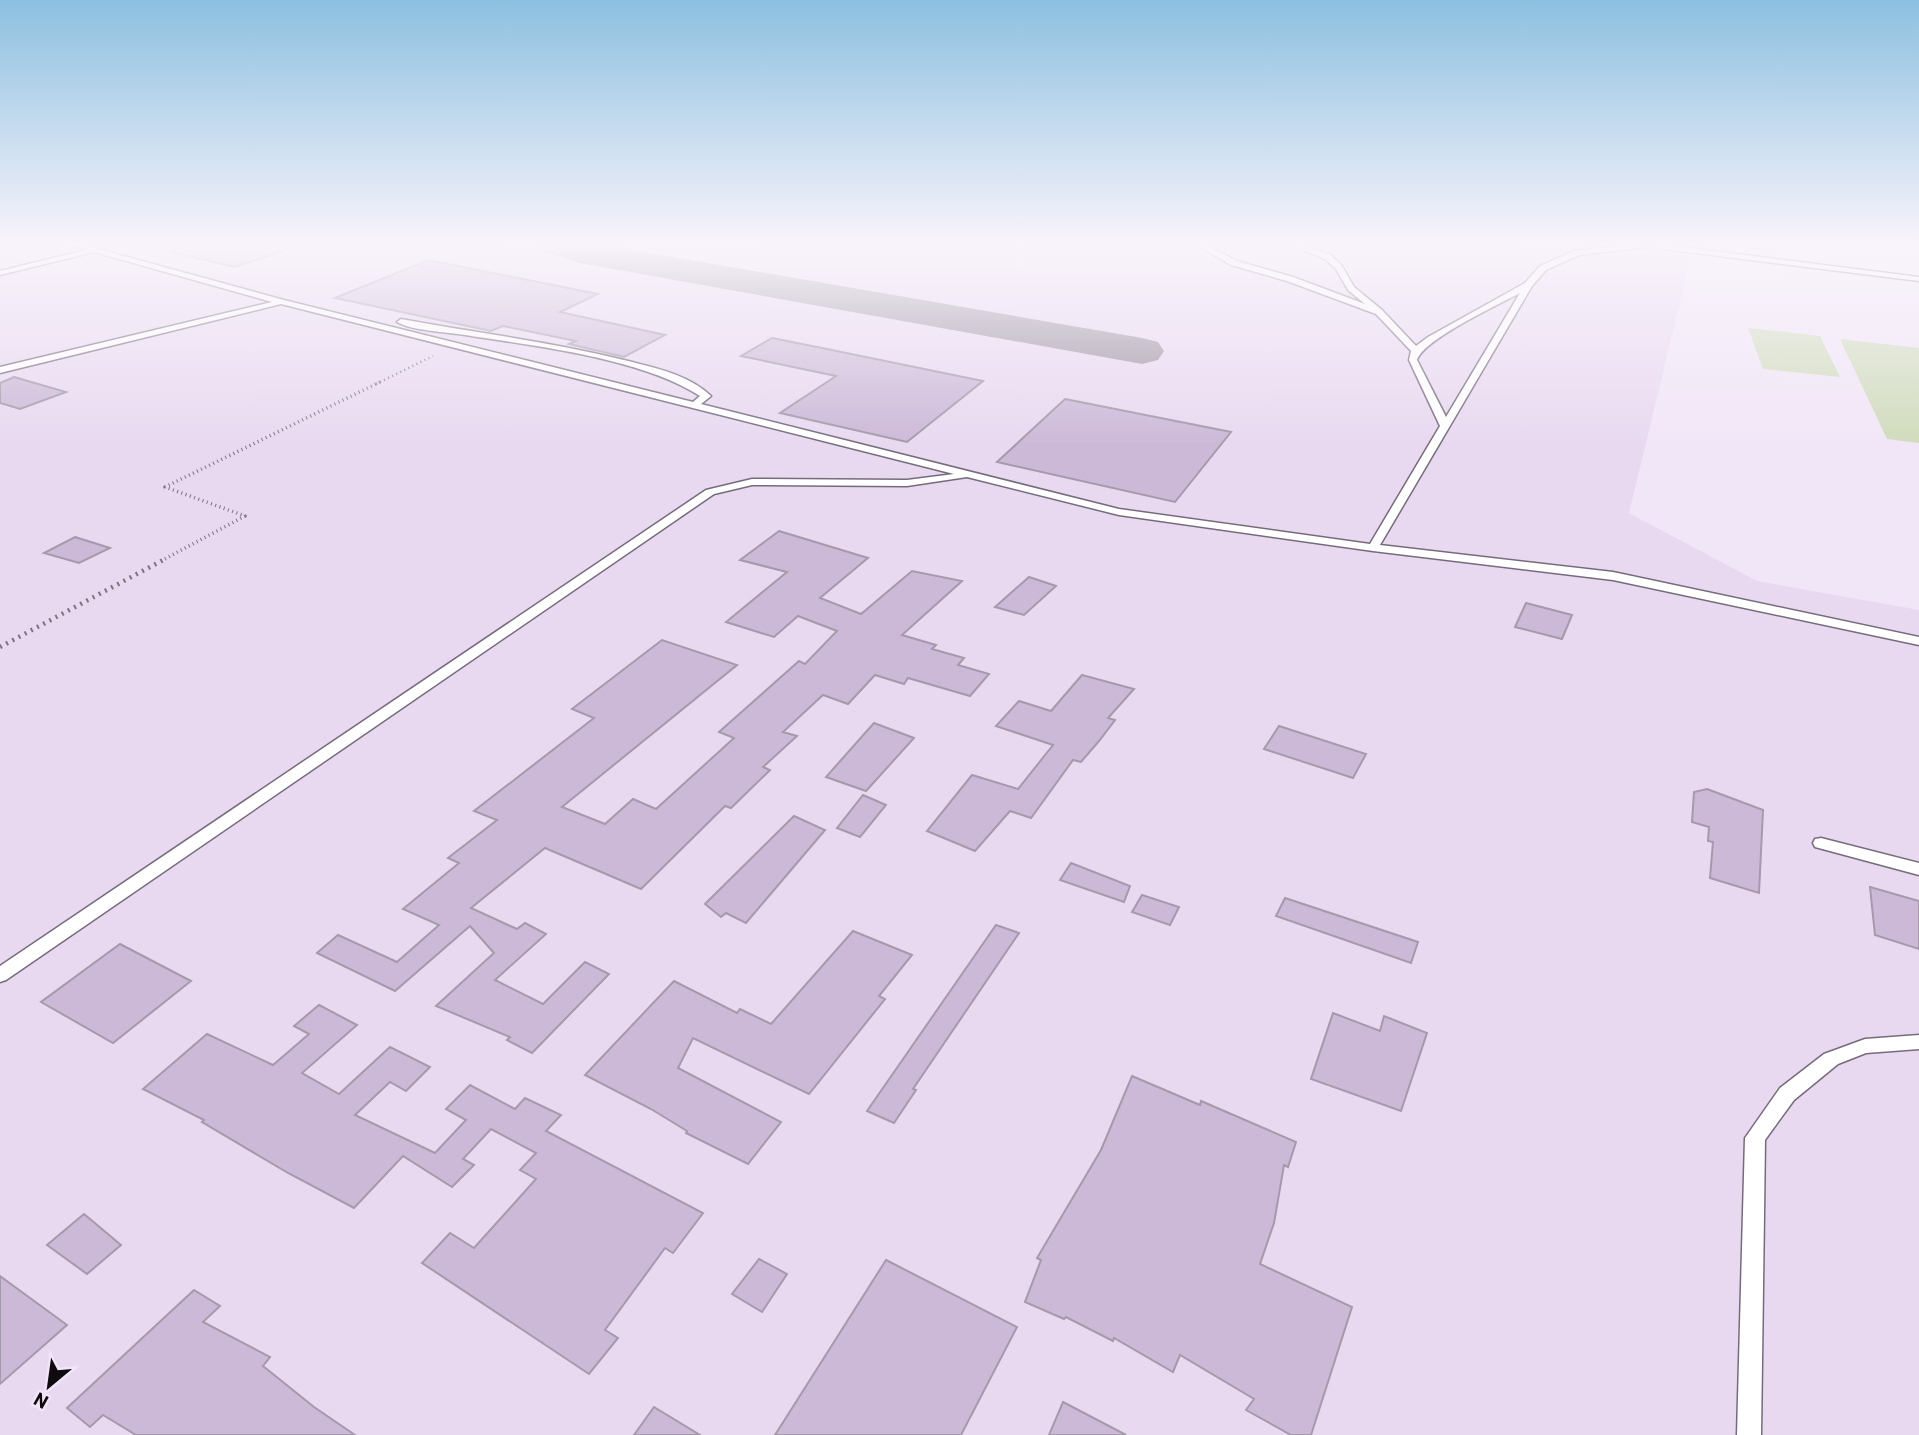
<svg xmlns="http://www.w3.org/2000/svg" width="1919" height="1435" viewBox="0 0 1919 1435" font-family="Barlow,sans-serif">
<rect width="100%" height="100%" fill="#f1e6f7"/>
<path fill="#e8d9f0" d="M0 244H1694L1629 513 1757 581 1919 610V1435H0Z"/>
<g fill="#d0dcbc">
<path d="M1748 328 1820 336 1840 377 1763 369Z"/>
<path d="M1840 339 1919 348V443L1887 439Z"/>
</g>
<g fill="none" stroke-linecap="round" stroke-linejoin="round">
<path fill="#9d94a2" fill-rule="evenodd" d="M540 244H598L1142 338 1158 342 1164 351 1158 360 1142 364 580 263 545 252Z"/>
</g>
<g fill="#ccb9d8" stroke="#a49aaa" stroke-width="2">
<path d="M173 244H292V248L235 267 172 252Z"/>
<path d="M428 260 598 294 560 312 665 335 624 357 569 344 576 341 503 326 491 331 335 298Z"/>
<path d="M772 338 822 348 983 381 907 442 780 413 836 376 741 356Z"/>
<path d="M14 377 66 392 20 409 0 403V383Z"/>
<path d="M1065 399 1231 432 1175 502 997 462Z"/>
<path d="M779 531 868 558 820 598 861 614 912 571 962 581 902 635 936 645 932 649 964 658 958 665 989 674 970 696 908 678 904 684 875 675 848 704 823 695 783 732 797 736 763 767 770 770 731 808 725 806 641 889 545 848 471 908 517 929 525 923 546 934 495 980 543 1004 585 962 609 974 532 1053 507 1040 510 1037 436 1006 494 953 470 926 395 991 317 953 338 935 397 962 439 925 403 909 459 863 448 858 497 820 474 811 594 718 572 709 662 640 737 665 562 807 605 824 633 799 656 809 734 738 719 732 799 661 805 664 837 631 798 616 774 637 726 622 787 572 740 560Z"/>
<path d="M75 537 110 548 79 563 44 553Z"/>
<path d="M1029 577 1056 586 1024 615 995 607Z"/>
<path d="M1526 603 1572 615 1562 639 1515 627Z"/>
<path d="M1082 675 1134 689 1108 718 1115 720 1099 741 1081 762 1073 760 1031 818 1010 811 975 851 927 831 972 775 1018 789 1053 745 996 726 1019 701 1051 711Z"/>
<path d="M874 723 914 738 866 791 826 777Z"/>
<path d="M1279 726 1366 754 1353 778 1264 749Z"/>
<path d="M1707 789 1763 810 1759 893 1710 878 1713 842 1708 841 1709 827 1692 822 1694 792Z"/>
<path d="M863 795 886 805 860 837 837 828Z"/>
<path d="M794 816 825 830 746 923 726 913 721 917 705 904Z"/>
<path d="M1071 863 1130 886 1124 902 1060 880Z"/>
<path d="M1870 887 1919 901V949L1875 935Z"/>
<path d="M1142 895 1179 907 1170 925 1132 912Z"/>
<path d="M1285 898 1418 942 1411 963 1276 916Z"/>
<path d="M996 925 1019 933 913 1089 916 1090 894 1123 867 1111Z"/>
<path d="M853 931 912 955 879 996 885 999 809 1094 693 1038 678 1068 781 1122 748 1164 686 1133 687 1131 651 1109 585 1075 674 981 737 1013 740 1009 771 1024Z"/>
<path d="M120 944 191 981 113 1043 41 1002Z"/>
<path d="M319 1005 357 1025 302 1073 339 1094 390 1047 430 1067 406 1091 390 1082 355 1115 435 1153 466 1120 446 1109 470 1085 515 1109 525 1098 561 1115 546 1131 703 1213 673 1253 665 1248 605 1330 618 1338 589 1374 422 1263 450 1233 474 1248 536 1179 520 1170 536 1153 491 1129 463 1159 474 1165 452 1187 403 1156 354 1208 288 1173 202 1122 204 1120 143 1089 207 1034 273 1065 309 1034 294 1026Z"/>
<path d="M1333 1013 1380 1031 1384 1016 1427 1033 1401 1111 1311 1079Z"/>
<path d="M1132 1076 1200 1105 1201 1101 1296 1142 1288 1167 1284 1165 1274 1223 1260 1264 1352 1307 1311 1435H1291L1246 1410 1254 1399 1180 1355 1173 1372 1114 1338 1113 1341 1066 1317 1064 1319 1025 1302 1041 1260 1037 1258 1101 1150Z"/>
<path d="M84 1214 121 1245 87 1274 47 1245Z"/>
<path d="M759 1259 787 1274 762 1312 732 1294Z"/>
<path d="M886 1260 1017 1327 961 1435H775Z"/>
<path d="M0 1276 67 1325 0 1384Z"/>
<path d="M194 1290 220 1306 203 1322 270 1357 263 1366 314 1407 355 1435H136L103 1415 90 1427 67 1408Z"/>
<path d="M1063 1402 1126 1435H1049Z"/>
<path d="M654 1407 700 1435H634Z"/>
</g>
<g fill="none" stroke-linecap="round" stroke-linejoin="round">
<g stroke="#756c7b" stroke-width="3">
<g id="lane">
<path d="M68 244H80L284 300 693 402 700 396C641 358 535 346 465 335 447 332 412 331 397 322L401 319C477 333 553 342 628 361 656 368 689 375 711 396L701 404 1119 509 1370 544 1440 426 1409 360 1411 351 1376 314 1287 281 1231 265 1195 244H1204L1237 261 1293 277 1365 304 1348 290 1336 269 1325 259 1289 244H1300L1331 255 1342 266 1354 287 1382 310 1416 346 1428 337 1525 283 1540 266 1574 251 1636 244H1658L1919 277V281L1647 247 1579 255 1546 270 1532 286 1380 545 1613 572 1919 637V645L1613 580 1373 551 1119 515 967 477 907 486 752 485 714 494 6 980 0 982V966L706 490 752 479 907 480 954 474 281 304 0 373V367L272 302 94 252 0 275V271L86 250ZM1520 293 1446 417 1417 360C1424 339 1498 305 1520 293Z"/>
<path d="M1821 838 1919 863V875L1815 847 1813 843 1815 839Z"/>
<path d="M1919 1035V1049L1866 1053 1838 1064 1794 1100 1765 1140 1761 1435H1737L1745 1138 1780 1088 1824 1054 1865 1039Z"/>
</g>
</g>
<path stroke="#7c7580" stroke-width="2.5" stroke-dasharray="1 3.5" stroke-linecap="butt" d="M376 384 433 356"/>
<path stroke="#7c7580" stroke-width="3.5" stroke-dasharray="1 3.5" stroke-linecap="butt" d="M161 561 245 516 165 487 380 382"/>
<path stroke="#7c7580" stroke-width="4.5" stroke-dasharray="2 5" stroke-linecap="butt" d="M0 647 165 559"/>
<use href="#lane" fill="#fff" fill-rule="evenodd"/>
</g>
<linearGradient id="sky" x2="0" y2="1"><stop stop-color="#8cc0e0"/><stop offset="0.55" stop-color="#f9f4fb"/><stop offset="1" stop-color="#f9f4fb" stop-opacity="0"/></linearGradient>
<rect width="1919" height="445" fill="url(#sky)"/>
<g transform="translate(49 1386) rotate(209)" stroke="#f1e6f7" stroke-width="5" paint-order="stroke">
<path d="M0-5L12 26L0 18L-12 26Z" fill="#0e0a10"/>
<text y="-10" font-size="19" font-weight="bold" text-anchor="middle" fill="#0e0a10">N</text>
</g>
</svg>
